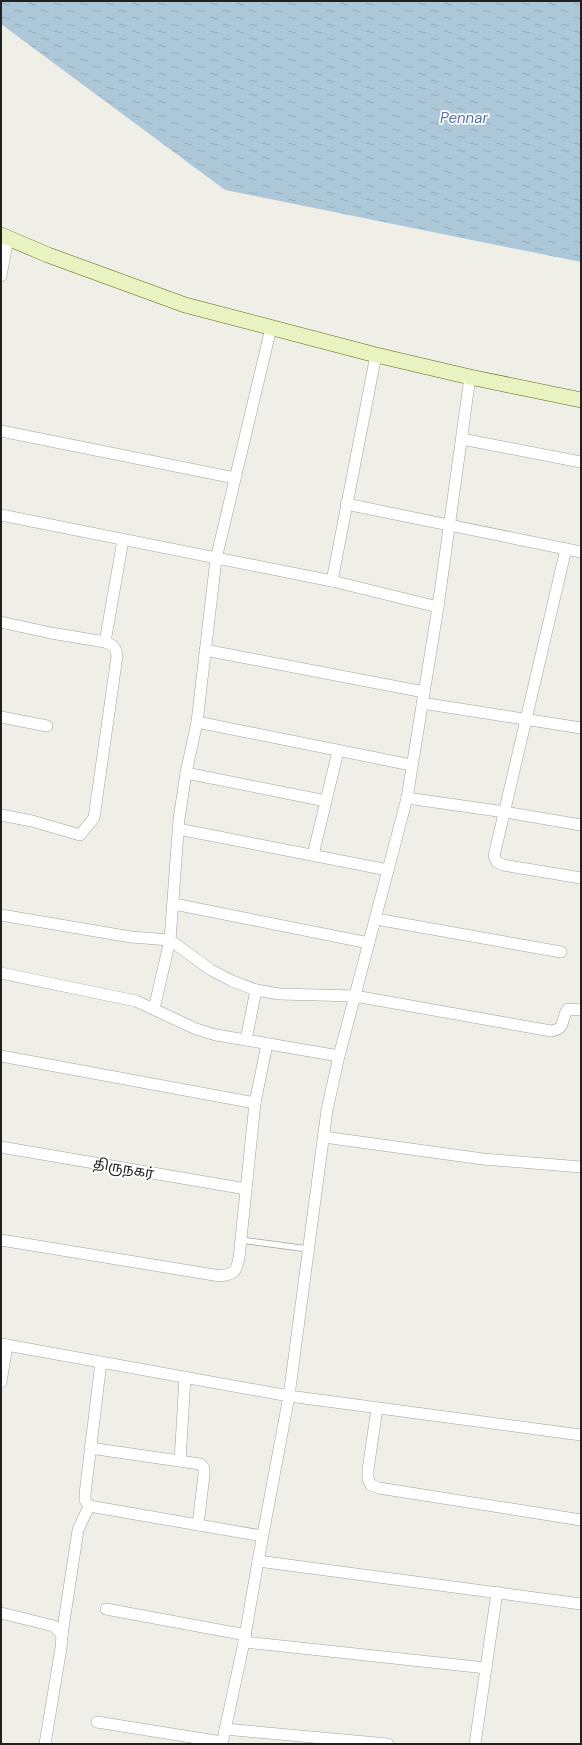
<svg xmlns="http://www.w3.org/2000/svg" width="582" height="1745" viewBox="0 0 582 1745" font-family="'DM Sans','Noto Sans Tamil',sans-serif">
<defs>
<pattern id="water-ripples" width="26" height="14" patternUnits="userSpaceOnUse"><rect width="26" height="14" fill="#acc7d8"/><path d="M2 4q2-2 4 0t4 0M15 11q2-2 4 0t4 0" fill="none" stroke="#94abb9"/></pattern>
</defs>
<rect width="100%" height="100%" fill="#efeee7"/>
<path fill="url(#water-ripples)" d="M1 1H581V262L225 190 1 24Z"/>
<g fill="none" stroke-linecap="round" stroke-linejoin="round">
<g stroke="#a1a1a1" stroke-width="7">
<path id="service" d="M241 1240 308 1249"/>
</g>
<g stroke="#a1a1a1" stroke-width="12">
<g id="minor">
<path d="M1 276 8 238"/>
<path d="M1 431 235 478"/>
<path d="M462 439 581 462"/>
<path d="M346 504 581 552"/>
<path d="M1 515 332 581 438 607"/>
<path d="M566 549 494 856 497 862 503 865 581 878"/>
<path d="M332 581 376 355"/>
<path d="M1 622 51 633 105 642"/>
<path d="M205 650 424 692"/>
<path d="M422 703 581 728"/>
<path d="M1 717 47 726"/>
<path d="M197 722 411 765"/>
<path d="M186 773 326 801"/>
<path d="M407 798 505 812 581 825"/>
<path d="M1 815 32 821 80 835 94 818 117 656C116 647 113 645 105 642L123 540"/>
<path d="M178 829 388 870"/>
<path d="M313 855 338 751"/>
<path d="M174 904 369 943"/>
<path d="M1 915 131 937 170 940 211 970 232 981 256 990 279 994 355 996 551 1031C567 1029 560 1019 568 1009L581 1010"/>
<path d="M376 919 561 952"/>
<path d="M1 973 136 1001 196 1029 216 1035 246 1040"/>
<path d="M256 990 246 1040 339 1056"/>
<path d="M154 1009 170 940 179 819 186 773 197 722 216 559 271 328"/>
<path d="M1 1056 255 1103"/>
<path d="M324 1137 483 1159 581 1167"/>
<path d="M1 1147 246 1189"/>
<path d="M1 1240 220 1276C235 1274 236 1272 239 1258L255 1103 267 1044"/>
<path d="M1 1344 289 1396 581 1435"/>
<path d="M101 1362 85 1494V1500L89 1506 262 1536"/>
<path d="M1 1382 7 1345"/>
<path d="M377 1408 368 1470V1479L371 1485 379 1488 581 1520"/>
<path d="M90 1448 200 1464 204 1468V1475L198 1525"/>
<path d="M180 1461 185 1377"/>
<path d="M258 1561 581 1604"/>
<path d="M106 1609 246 1635"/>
<path d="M1 1613 54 1626 62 1635 61 1648 45 1744"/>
<path d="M62 1635 78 1530 89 1506"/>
<path d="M244 1642 486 1668"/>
<path d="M97 1722 222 1742"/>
<path d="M225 1729 388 1744"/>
<path d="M222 1744 244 1642 258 1561 289 1396 327 1110 339 1056 407 798 438 607 470 377"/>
<path d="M475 1744 497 1592"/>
</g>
</g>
<g stroke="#546d11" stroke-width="16">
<path id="secondary" d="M1 235 48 255 185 305 376 355 470 377 581 400"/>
</g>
<use href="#service" stroke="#fff" stroke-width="5.5"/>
<use href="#minor" stroke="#fff" stroke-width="11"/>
<use href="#secondary" stroke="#e9f3c1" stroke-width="15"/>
</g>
<g text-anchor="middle" stroke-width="3.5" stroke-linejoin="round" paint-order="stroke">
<g font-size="14" fill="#202020" stroke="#fff">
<text transform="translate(124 1168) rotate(10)" y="5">திருநகர்</text>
</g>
<g font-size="15" font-style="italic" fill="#5671a6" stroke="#fff">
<text x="464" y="123">Pennar</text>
</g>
</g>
<rect width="582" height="1745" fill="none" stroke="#202020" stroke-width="4"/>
</svg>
